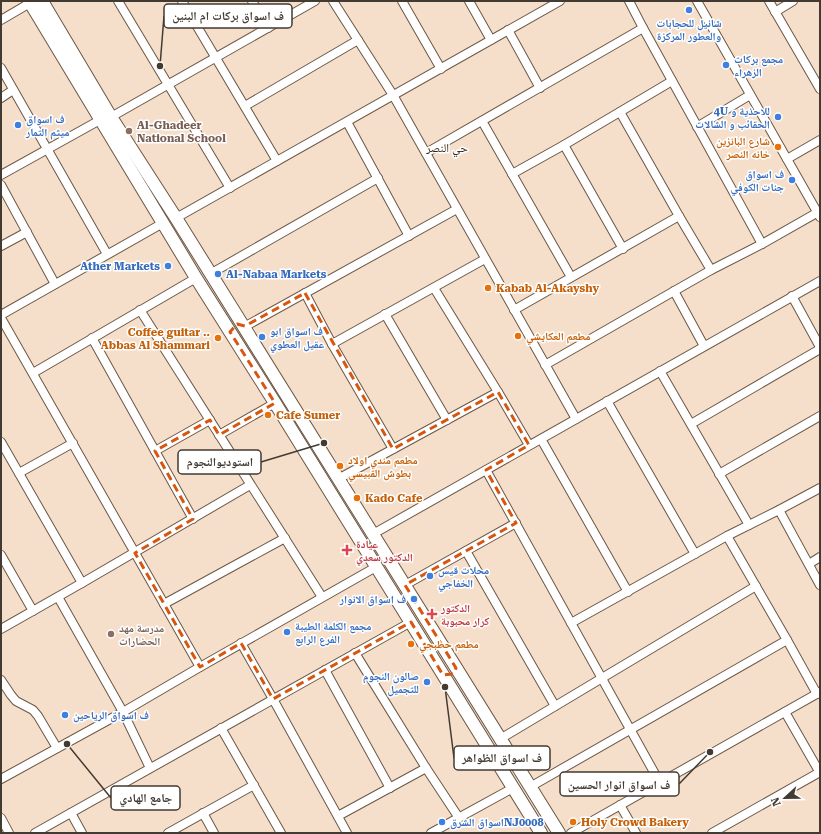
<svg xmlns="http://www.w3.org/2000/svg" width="821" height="834" viewBox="0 0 821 834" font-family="'Roboto Serif','Noto Naskh Arabic',serif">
<rect width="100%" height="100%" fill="#f6dfca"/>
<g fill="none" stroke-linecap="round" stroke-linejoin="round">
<g stroke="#6b5745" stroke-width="10">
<g id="street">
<path d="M118 1 230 188"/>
<path d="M182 1 277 161"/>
<path d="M252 1 268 28"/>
<path d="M333 1 393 95 576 419"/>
<path d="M402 1 441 69"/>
<path d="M469 1 491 40"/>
<path d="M629 1 643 28 762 244"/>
<path d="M697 1 820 217"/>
<path d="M769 1 820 89"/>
<path d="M775 12 793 1"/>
<path d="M1 20 30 3"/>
<path d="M508 30 540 88"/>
<path d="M1 68 107 254"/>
<path d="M1 98 13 90"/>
<path d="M245 106 358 40"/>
<path d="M620 112 679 216 711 270"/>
<path d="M111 117 315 1"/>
<path d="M482 121 571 277"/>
<path d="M347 122 409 236"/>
<path d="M697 127 750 95"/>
<path d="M564 145 623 249"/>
<path d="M426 153 643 28"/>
<path d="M787 159 820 140"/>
<path d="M512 174 564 145 672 81"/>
<path d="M1 175 100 120"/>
<path d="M1 185 55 284"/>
<path d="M176 218 560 1"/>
<path d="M1 246 27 232"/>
<path d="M210 274 378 178"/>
<path d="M434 288 498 392 529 445"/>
<path d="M674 291 704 346"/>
<path d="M305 293 332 344 393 449"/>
<path d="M792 296 820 347"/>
<path d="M140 310 322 597"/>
<path d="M514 310 679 216"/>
<path d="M385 314 447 420"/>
<path d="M1 315 163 223"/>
<path d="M1 318 200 667"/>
<path d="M244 327 457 209"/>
<path d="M92 338 193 519"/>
<path d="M332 344 485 259"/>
<path d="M545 365 711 270 762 244 820 211"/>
<path d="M660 371 749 525"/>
<path d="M33 373 196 278"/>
<path d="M607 401 695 554"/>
<path d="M691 424 820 349"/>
<path d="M219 435 275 403"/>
<path d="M541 439 628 592"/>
<path d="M1 442 82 583"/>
<path d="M155 451 210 420"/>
<path d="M486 470 660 783"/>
<path d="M19 473 73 443"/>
<path d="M719 474 820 416"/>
<path d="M338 479 498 392"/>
<path d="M779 510 820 585"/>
<path d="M373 534 820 281"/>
<path d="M727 536 787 640 817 694"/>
<path d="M466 551 555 706"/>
<path d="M1 555 33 611"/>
<path d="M809 564 820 557"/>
<path d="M405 585 516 523"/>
<path d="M58 597 123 712 150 768"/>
<path d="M164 604 285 538"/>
<path d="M571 623 727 536 779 510 820 488"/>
<path d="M1 629 82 583 250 485"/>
<path d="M241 643 273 699 347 833"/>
<path d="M355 653 426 768 459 818"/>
<path d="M325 670 390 788"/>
<path d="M1 680 11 695 16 701 33 710 38 716 57 748"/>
<path d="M785 712 820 773"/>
<path d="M221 728 281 833"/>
<path d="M500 739 756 586"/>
<path d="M1 779 123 712 200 667 376 567"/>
<path d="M530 787 787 640"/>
<path d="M620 805 636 833"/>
<path d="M71 813 82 833"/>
<path d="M203 813 214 833"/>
<path d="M338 816 426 768"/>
<path d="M1 818 9 833"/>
<path d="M35 833 411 622"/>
<path d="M168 833 254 785"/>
<path d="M431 833 513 788"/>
<path d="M571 833 820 692"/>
<path d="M712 833 820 772"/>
</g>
</g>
<g stroke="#6b5745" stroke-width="14">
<g id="secondary">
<path d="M29 1 196 278 275 403 541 833"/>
<path d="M42 1 111 117 176 218 559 833"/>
</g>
</g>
<use href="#street" stroke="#fff" stroke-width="8"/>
<use href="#secondary" stroke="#fff" stroke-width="12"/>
</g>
<path fill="none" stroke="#d85610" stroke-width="3" stroke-dasharray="8 5" stroke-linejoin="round" d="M305 293 393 449 498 392 529 445 486 470 516 523 405 585 456 668 453 674 443 675 411 622 273 699 241 643 200 667 135 553 193 519 155 451 210 420 219 435 275 403 230 332 237 324 245 326Z"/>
<g fill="#3f7fe0" stroke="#fff" stroke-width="1.5">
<circle cx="689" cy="10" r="4"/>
<circle cx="726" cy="65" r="4"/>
<circle cx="778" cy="117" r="4"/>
<circle cx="18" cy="125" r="4"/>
<circle cx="792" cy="180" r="4"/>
<circle cx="168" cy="266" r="4"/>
<circle cx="218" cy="274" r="4"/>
<circle cx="262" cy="337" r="4"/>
<circle cx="430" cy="576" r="4"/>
<circle cx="414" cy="599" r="4"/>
<circle cx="287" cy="632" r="4"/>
<circle cx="427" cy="682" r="4"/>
<circle cx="65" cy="715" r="4"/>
<circle cx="442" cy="822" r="4"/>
</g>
<g fill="#8d6e63" stroke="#fff" stroke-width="1.5">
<circle cx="129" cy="131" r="4"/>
<circle cx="111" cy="634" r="4"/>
</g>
<g fill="#e8710a" stroke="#fff" stroke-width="1.5">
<circle cx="778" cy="147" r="4"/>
<circle cx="488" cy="288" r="4"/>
<circle cx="518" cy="336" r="4"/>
<circle cx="218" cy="338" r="4"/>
<circle cx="268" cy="415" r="4"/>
<circle cx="340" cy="466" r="4"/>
<circle cx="357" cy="498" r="4"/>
<circle cx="411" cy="644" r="4"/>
<circle cx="573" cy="822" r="4"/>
</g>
<g fill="#e0444e" stroke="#fff" stroke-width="1.5">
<path d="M345 544h4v4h4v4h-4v4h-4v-4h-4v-4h4z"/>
<path d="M430 608h4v4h4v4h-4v4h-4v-4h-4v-4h4z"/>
</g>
<g text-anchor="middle" stroke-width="3" stroke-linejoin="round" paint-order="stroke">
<g font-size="11" font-weight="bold" fill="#366cbe" stroke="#fff" text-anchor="start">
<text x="689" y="27" text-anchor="middle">شانيل للحجابات<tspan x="689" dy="13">والعطور المركزة</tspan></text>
<text x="734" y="63">مجمع بركات<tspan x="734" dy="13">الزهراء</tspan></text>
<text x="770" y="115" text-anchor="end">4U للاحذية و<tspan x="770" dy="13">الحقائب و الشالات</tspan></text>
<text x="26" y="123">ف اسواق<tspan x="26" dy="13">ميثم التمار</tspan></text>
<text x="784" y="178" text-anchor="end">ف اسواق<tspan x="784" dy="13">جنات الكوفي</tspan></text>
<text x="160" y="270" text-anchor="end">Ather Markets</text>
<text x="226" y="278">Al-Nabaa Markets</text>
<text x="270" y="335">ف اسواق ابو<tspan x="270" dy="13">عقيل العطوي</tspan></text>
<text x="438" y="574">محلات قيس<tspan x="438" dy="13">الخفاجي</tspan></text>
<text x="406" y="603" text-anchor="end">ف اسواق الانوار</text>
<text x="295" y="630">مجمع الكلمة الطيبة<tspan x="295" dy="13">الفرع الرابع</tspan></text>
<text x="419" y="680" text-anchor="end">صالون النجوم<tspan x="419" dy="13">للتجميل</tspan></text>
<text x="73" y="719">ف اسواق الرياحين</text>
<text x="450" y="826">اسواق الشرقNJ0008</text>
</g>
<g font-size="11" font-weight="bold" fill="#785e54" stroke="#fff" text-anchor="start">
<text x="137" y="129">Al-Ghadeer<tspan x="137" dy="13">National School</tspan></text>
<text x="119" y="632">مدرسة مهد<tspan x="119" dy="13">الحضارات</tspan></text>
</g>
<g font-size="11" font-weight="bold" fill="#c56008" stroke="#fff" text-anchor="start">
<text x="770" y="145" text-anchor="end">شارع البانزين<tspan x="770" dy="13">خانه النصر</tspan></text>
<text x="496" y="292">Kabab Al-Akayshy</text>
<text x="210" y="336" text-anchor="end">Coffee guitar ..<tspan x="210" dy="13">Abbas Al Shammari</tspan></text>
<text x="526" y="340">مطعم العكايشي</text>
<text x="276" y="419">Cafe Sumer</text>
<text x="348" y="464">مطعم مندي اولاد<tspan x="348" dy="13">بطوش القبيسي</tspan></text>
<text x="365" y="502">Kado Cafe</text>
<text x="419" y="648">مطعم حطبجي</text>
<text x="581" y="826">Holy Crowd Bakery</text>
</g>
<g font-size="11" font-weight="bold" fill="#be3a42" stroke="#fff" text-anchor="start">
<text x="356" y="548">عيادة<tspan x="356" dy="13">الدكتور سعدي</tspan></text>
<text x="441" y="612">الدكتور<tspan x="441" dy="13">كرار محبوبة</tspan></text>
</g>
<g font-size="12" fill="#362515" stroke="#fff">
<text x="447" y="152">حي النصر</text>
</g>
</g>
<path fill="none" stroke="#433a31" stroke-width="1.5" d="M160 66L164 16M324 443L261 462M445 687L454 758M710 752L679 784M67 744L111 798"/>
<g fill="#433a31" stroke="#fff" stroke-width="1.5">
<circle cx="160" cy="66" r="4"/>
<circle cx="324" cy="443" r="4"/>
<circle cx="445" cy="687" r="4"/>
<circle cx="710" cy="752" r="4"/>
<circle cx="67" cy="744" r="4"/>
</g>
<g fill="#fff" stroke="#433a31" stroke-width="1.5">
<rect x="164" y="4" width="128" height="24" rx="4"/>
<rect x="178" y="450" width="83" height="24" rx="4"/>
<rect x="454" y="746" width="96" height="24" rx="4"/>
<rect x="560" y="772" width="119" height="24" rx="4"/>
<rect x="111" y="786" width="69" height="24" rx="4"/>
</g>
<g font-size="12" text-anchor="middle" font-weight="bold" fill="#433a31">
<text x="228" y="20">ف اسواق بركات ام البنين</text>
<text x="220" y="466">استوديوالنجوم</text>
<text x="502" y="762">ف اسواق الظواهر</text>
<text x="619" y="789">ف اسواق انوار الحسين</text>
<text x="146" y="802">جامع الهادي</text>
</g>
<rect width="821" height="834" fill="none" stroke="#433a31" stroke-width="4"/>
<g transform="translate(785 798) rotate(248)" stroke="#ffffff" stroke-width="3" paint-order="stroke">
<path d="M0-3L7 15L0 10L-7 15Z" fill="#433a31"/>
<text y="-6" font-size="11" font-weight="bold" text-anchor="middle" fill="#433a31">N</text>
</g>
</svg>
